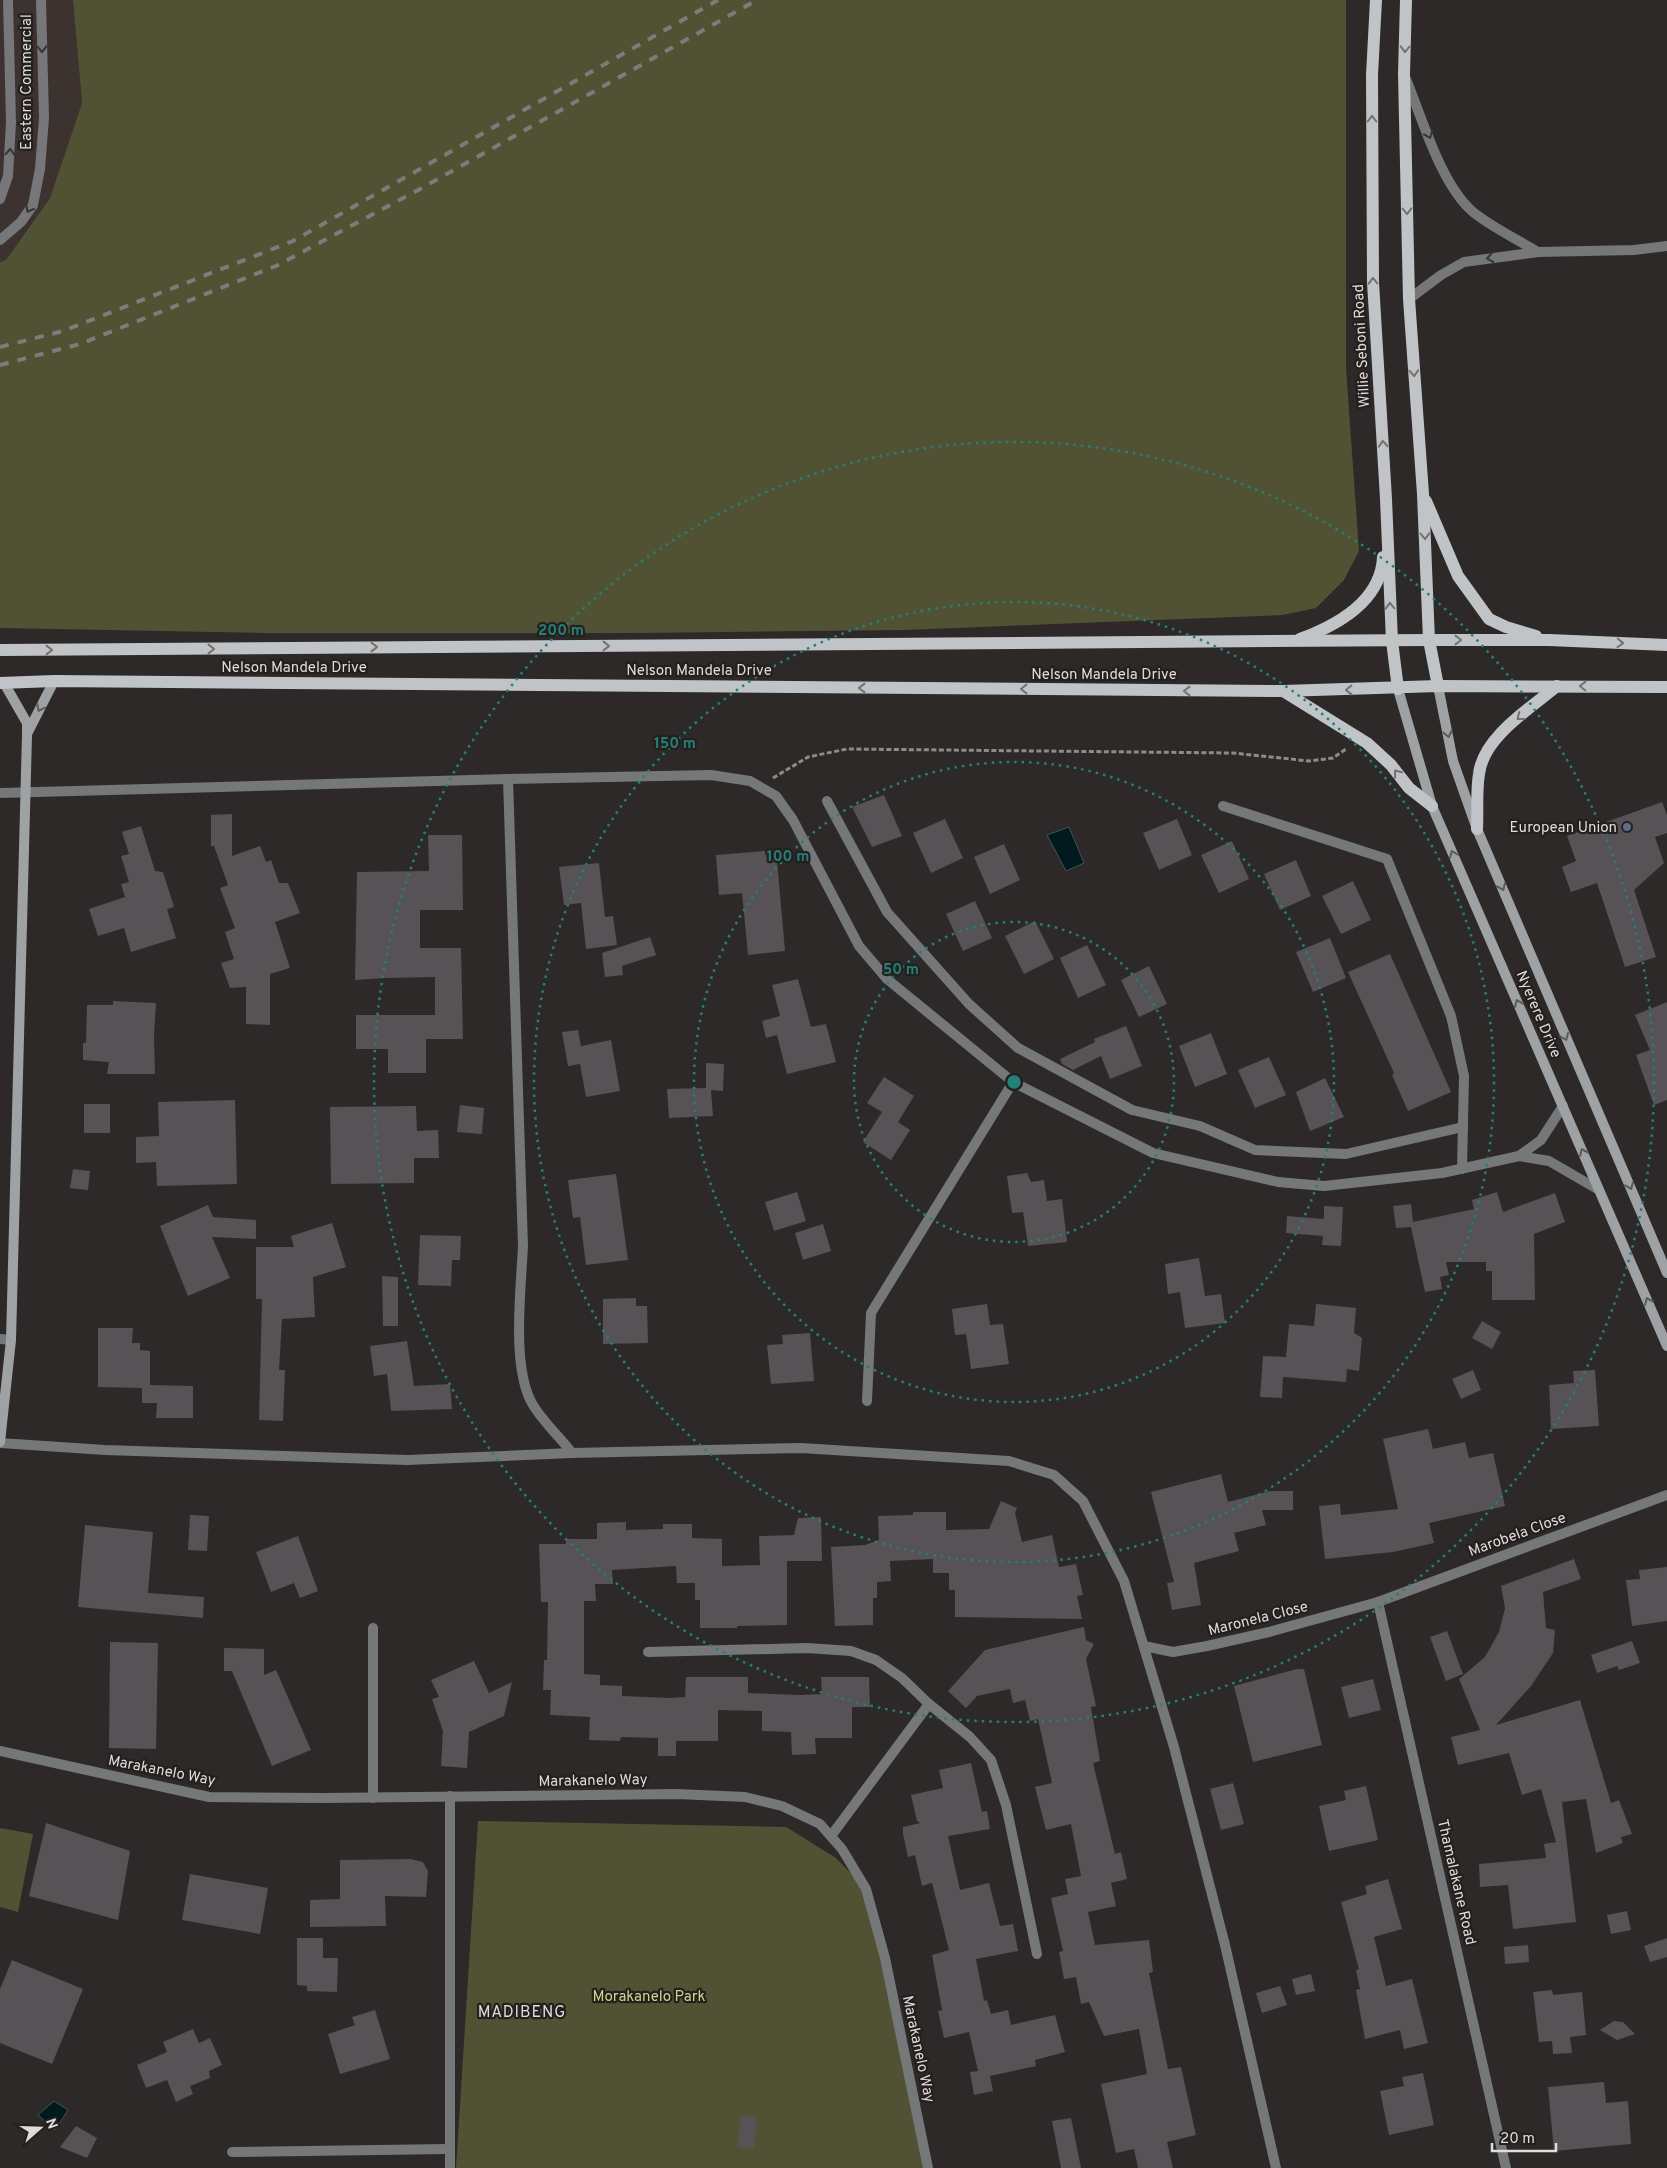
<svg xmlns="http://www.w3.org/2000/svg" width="1667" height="2168" viewBox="0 0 1667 2168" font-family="Overpass,sans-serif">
<rect width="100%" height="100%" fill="#2d2928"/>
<path fill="#3c322f" d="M0 0H73L82 103 50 198 6 260 0 262Z"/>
<g fill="#515234">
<path d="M73 0H1346V368L1359 551 1344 580 1316 608 1283 615 905 630 640 633H264L0 628V262L6 260 50 198 82 103Z"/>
<path d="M478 1821 786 1827 836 1858 866 1889 927 2168H456Z"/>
<path d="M0 1828 33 1834 18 1912 0 1907Z"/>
</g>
<g fill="#001a1d" stroke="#435456">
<path d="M1069 827 1084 863 1066 871 1047 835Z"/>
<path d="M54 2101 68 2110 55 2130 38 2115Z"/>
</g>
<g fill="#565255">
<path d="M884 795 902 836 872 847 852 807Z"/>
<path d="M1662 802 1667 815V833L1655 837 1664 863 1634 890 1656 957 1625 967 1597 883 1571 892 1562 867 1576 861 1567 836Z"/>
<path d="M232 814V856L260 846 266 862 271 860 279 883H288L300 913 275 922 290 968 270 974V1025L246 1024V987L230 988 221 963 234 959 225 932 235 928 220 888 228 885 214 846H211V815Z"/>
<path d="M945 819 963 858 931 873 913 833Z"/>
<path d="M1177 819 1192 855 1159 870 1143 833Z"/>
<path d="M141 826 155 871 163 872 174 907 167 909 176 938 131 952 124 928 98 936 89 909 125 897 121 884 129 882 121 856 129 854 122 832Z"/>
<path d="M428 835H462L463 910H420V948H461L463 1039H426V1073H388V1049H356V1015H435V977L385 978 355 980 357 872 429 871Z"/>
<path d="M1232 841 1249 879 1219 893 1201 855Z"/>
<path d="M1004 844 1020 880 990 894 974 857Z"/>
<path d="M776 850 785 951 748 955 742 893 719 895 716 855Z"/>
<path d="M1296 860 1311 896 1280 910 1264 874Z"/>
<path d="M599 863 605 917 613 916 617 945 586 949 581 903 564 905 559 867Z"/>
<path d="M1353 881 1371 920 1341 934 1322 896Z"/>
<path d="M975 901 992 938 963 951 946 914Z"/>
<path d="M1035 921 1054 959 1024 974 1005 936Z"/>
<path d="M650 937 656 955 622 966 623 975 605 977 602 953Z"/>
<path d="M1330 938 1346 978 1313 992 1296 952Z"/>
<path d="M1087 945 1106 985 1078 998 1060 958Z"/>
<path d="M1390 954 1451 1092 1408 1111 1392 1075 1394 1073 1348 972Z"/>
<path d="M1149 966 1167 1004 1139 1017 1121 980Z"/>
<path d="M798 979 811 1027 826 1024 836 1062 787 1074 777 1035 766 1038 762 1021 780 1016 772 985Z"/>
<path d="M113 1001 156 1003 154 1035 155 1074H107L109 1062 83 1060V1043H86L87 1005H113Z"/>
<path d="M1667 1002V1100L1654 1105 1636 1055 1650 1050 1635 1015Z"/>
<path d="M1126 1026 1142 1066 1110 1079 1101 1056 1073 1070 1062 1064 1060 1059 1095 1042 1094 1039Z"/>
<path d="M578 1030 581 1046 611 1040 620 1091 586 1097 580 1064 568 1066 562 1032Z"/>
<path d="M1211 1033 1227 1074 1195 1087 1179 1046Z"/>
<path d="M1269 1057 1286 1095 1255 1108 1238 1070Z"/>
<path d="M706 1063 724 1064 723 1091 711 1090 713 1116 669 1118 667 1089 706 1088Z"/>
<path d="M884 1077 914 1096 898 1122 910 1130 891 1160 863 1142 882 1112 867 1103Z"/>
<path d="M1325 1078 1344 1117 1310 1131 1296 1092Z"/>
<path d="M235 1100 237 1184 157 1186 156 1162 136 1163V1137L159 1136 158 1102Z"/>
<rect x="84" y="1104" width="26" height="29"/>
<path d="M460 1105 484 1108 482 1134 457 1132Z"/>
<path d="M416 1106 417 1131 438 1130 439 1158H414V1183L331 1184 330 1107Z"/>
<path d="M73 1169 90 1171 88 1190 70 1188Z"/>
<path d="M1027 1173 1031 1182 1044 1180 1047 1201 1062 1199 1067 1242 1028 1246 1023 1212 1012 1213 1007 1176Z"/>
<path d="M616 1174 628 1260 586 1265 580 1217 573 1218 568 1180Z"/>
<path d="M797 1192 806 1221 774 1231 765 1202Z"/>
<path d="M1497 1192 1503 1212 1555 1193 1565 1222 1534 1234 1535 1300H1492V1271H1486V1262H1446L1449 1275 1440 1277 1442 1289 1425 1292 1411 1227 1396 1228 1393 1206 1411 1204 1413 1222 1474 1209 1472 1200Z"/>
<path d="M208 1205 213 1217 256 1220V1239L212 1237 230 1278 188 1296 160 1226Z"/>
<path d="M1324 1206 1343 1207 1341 1246 1322 1245 1323 1236 1286 1233 1287 1216 1324 1219Z"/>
<path d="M332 1223 346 1267 313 1277 315 1317 282 1319 279 1370H285L283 1421 259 1420 262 1299H256V1247H294L291 1236Z"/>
<path d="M823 1224 831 1251 803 1260 795 1233Z"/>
<path d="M420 1235 461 1236 460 1260H452L451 1286 418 1285Z"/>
<path d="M1199 1258 1205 1296 1221 1294 1225 1323 1185 1328 1180 1292 1168 1294 1165 1264Z"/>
<path d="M382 1276 398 1277V1326H383Z"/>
<path d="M636 1298V1306H647L648 1343 603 1344V1299Z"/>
<path d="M987 1304 990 1325 1003 1324 1009 1364 971 1369 966 1334 955 1335 952 1309Z"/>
<path d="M1316 1304 1356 1308 1354 1333 1362 1338 1359 1371 1347 1369 1346 1382 1283 1377 1282 1398 1260 1397 1263 1356 1286 1357 1289 1324 1314 1326Z"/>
<path d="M1482 1321 1501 1332 1492 1349 1472 1338Z"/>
<path d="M98 1328H133L132 1343H140V1350L150 1351V1385L193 1386V1418H156L157 1403H142V1388L98 1387Z"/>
<path d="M810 1333 814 1381 771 1384 767 1345 783 1344 782 1335Z"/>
<path d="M407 1341 414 1386 450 1384 452 1409 391 1411 387 1374 374 1376 370 1346Z"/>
<path d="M1473 1370 1481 1390 1461 1399 1452 1379Z"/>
<path d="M1595 1370 1599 1426 1551 1429 1549 1385 1574 1383 1573 1371Z"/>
<path d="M1428 1429 1433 1449 1465 1442 1469 1458 1493 1453 1505 1506 1429 1523 1434 1543 1393 1552 1325 1559 1319 1506 1340 1504 1341 1515 1398 1509 1383 1439Z"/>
<path d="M1221 1474 1228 1502 1270 1491H1293V1510H1262L1266 1525 1234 1533 1239 1551 1194 1563 1201 1605 1172 1610 1167 1583 1174 1582 1151 1492Z"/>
<path d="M1001 1501 1017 1508 1015 1513 1022 1542 1052 1535 1059 1567 1076 1564 1083 1595 1077 1596 1082 1619 955 1617V1590H949V1573H933V1559L890 1561 891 1581 877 1582V1598H873V1625L835 1626 831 1547 865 1545 879 1540 878 1516 913 1515V1512H946V1530L989 1529Z"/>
<path d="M190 1515 209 1516 207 1551 188 1550Z"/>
<path d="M821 1517 822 1561H787V1625L737 1626V1628H700V1600H695V1583H677L676 1566 612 1570 613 1584H595L596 1601H584V1674L600 1675V1685L622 1686V1696L670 1698 685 1697 686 1677H748V1693L799 1695 822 1694 821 1677H869L870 1707H852V1738H815L816 1754 792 1755 791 1732 762 1731V1711L718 1710V1741H676V1756H658V1738L621 1737 620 1741 589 1740 590 1717 550 1715 551 1690H543L544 1660H547L548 1602H541L539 1544H566V1539H597V1523L626 1522V1530L663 1529V1524H692V1538L722 1539V1566L760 1565 759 1536 794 1535 798 1518Z"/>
<path d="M85 1525 153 1532 148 1593 204 1597 203 1618 78 1607Z"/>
<path d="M298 1536 318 1591 300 1598 294 1583 271 1592 256 1552Z"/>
<path d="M1574 1559 1581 1579 1543 1592 1546 1628 1555 1630 1553 1653 1531 1686 1496 1725 1580 1700 1611 1803 1619 1800 1632 1834 1621 1837 1623 1843 1596 1853 1586 1799 1562 1802 1576 1922 1513 1929 1508 1885 1480 1887 1479 1864 1546 1858 1544 1844 1556 1842 1541 1789 1522 1795 1509 1753 1458 1765 1451 1737 1480 1730 1459 1679 1485 1657 1499 1632 1505 1608 1501 1586Z"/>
<path d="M1667 1567V1621L1632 1626 1626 1580 1640 1579 1639 1570Z"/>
<path d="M1084 1627 1086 1640 1094 1644 1086 1659 1096 1706 1091 1707 1100 1761 1093 1763 1115 1854 1121 1852 1127 1879 1111 1883 1116 1906 1088 1912 1095 1945 1149 1940 1153 1972 1149 1973 1168 2069 1181 2067 1196 2135 1167 2142 1173 2168H1138L1134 2149 1116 2153 1101 2084 1147 2074 1139 2029 1104 2036 1089 2002 1081 2004 1076 1977 1064 1979 1059 1952 1063 1951 1051 1898 1068 1894 1065 1879 1081 1876 1071 1824 1046 1830 1035 1787 1052 1783 1038 1719 1030 1721 1025 1700 1013 1703 1010 1689 977 1696 966 1708 948 1691 985 1650Z"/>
<path d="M1447 1631 1463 1674 1446 1681 1430 1637Z"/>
<path d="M1632 1641 1640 1663 1619 1670 1617 1666 1597 1673 1591 1655Z"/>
<path d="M110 1642 158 1643 156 1749 109 1748Z"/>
<path d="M224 1648 264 1649V1675L276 1670 311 1750 272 1766 232 1671H224Z"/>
<path d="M474 1661 489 1693 512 1682 504 1716 469 1732 467 1768 441 1766 443 1731 432 1699 439 1697 431 1680Z"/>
<path d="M1297 1669H1304L1322 1745 1253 1762 1234 1686Z"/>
<path d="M1373 1679 1381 1710 1349 1718 1341 1687Z"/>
<path d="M971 1763 982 1812 987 1811 990 1829 948 1836 960 1890 989 1883 1000 1926 1013 1924 1018 1951 976 1959 984 2001 987 2000 991 2014 1008 2010 1011 2025 1055 2015 1065 2052 1035 2060 1036 2066 990 2076 993 2091 974 2095 970 2072 978 2071 969 2032 944 2038 938 2011 942 2010 932 1955 949 1950 932 1883 922 1886 915 1855 908 1857 903 1834V1827L920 1823 917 1821 911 1795 943 1788 939 1770Z"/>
<path d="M1233 1783 1244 1824 1221 1830 1210 1789Z"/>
<path d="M1366 1786 1378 1840 1329 1851 1319 1806 1346 1800 1344 1791Z"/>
<path d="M46 1823 130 1851 118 1920 29 1896Z"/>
<path d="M411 1859 423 1862 428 1871 426 1897 385 1896 386 1926 310 1927V1900L340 1899V1860Z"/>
<path d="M190 1874 268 1888 260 1934 182 1920Z"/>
<path d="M1388 1879 1402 1929 1374 1937 1386 1986 1412 1979 1428 2043 1404 2049 1400 2030 1365 2039 1356 1990 1360 1989 1356 1970 1359 1969 1341 1902 1367 1894 1365 1886Z"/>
<path d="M1627 1911 1631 1930 1611 1934 1607 1915Z"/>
<path d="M297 1938H323V1958H338L337 1992 307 1991V1986L297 1985Z"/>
<path d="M1667 1938V1957L1650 1962 1644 1946Z"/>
<path d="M1528 1945 1529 1962 1505 1964 1504 1947Z"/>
<path d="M12 1960 83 1989 52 2064 0 2043V1989Z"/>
<path d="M1311 1974 1315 1991 1296 1995 1292 1979Z"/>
<path d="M1280 1986 1287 2005 1262 2013 1256 1993Z"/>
<path d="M1552 1990 1553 1995 1582 1992 1586 2035 1570 2037 1572 2053 1553 2054 1552 2041 1539 2042 1533 1992Z"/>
<path d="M375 2010 390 2059 340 2074 328 2034 355 2025 352 2017Z"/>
<path d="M1614 2021 1623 2022 1635 2034 1617 2040 1600 2030Z"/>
<path d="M193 2029 199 2043 210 2038 222 2065 209 2071 210 2078 190 2086 193 2094 176 2102 167 2080 146 2088 137 2065 167 2052 163 2042Z"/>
<path d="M1423 2073 1434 2125 1389 2135 1380 2091 1404 2086 1402 2077Z"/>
<path d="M1604 2082 1606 2103 1628 2101 1631 2144 1554 2151 1548 2087Z"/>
<path d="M741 2115 757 2117 754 2149 737 2147Z"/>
<path d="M1071 2118 1081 2168H1061L1052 2121Z"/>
<path d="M76 2126 97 2138 87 2158 60 2147Z"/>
</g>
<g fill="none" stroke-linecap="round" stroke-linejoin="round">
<path stroke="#8e8b8a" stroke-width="3" stroke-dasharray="5 2.5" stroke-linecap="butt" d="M773 778 808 757 847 749 1233 753 1309 761 1333 758 1346 749"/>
<g stroke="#757778" stroke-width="10">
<path d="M1406 79C1422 118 1441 185 1473 212 1490 226 1518 240 1538 252"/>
<path d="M0 199 8 176 11 122 8 0"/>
<path d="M0 240 21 222 33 205 40 169 44 118 41 0"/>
<path d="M1409 299 1441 275 1464 262 1538 252 1634 250 1667 246"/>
<path d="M508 779 523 1246C521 1289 511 1369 533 1405 543 1422 560 1437 572 1453"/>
<path d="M0 793 508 779 711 775 750 781 776 796 793 820 859 946 887 979 1013 1082 1153 1153 1278 1182 1324 1186 1442 1173 1519 1156 1549 1161 1599 1190"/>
<path d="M827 801 887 912 969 1004 1018 1048 1132 1110 1200 1126 1255 1150 1346 1154 1463 1127"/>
<path d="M1223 806 1387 859 1451 1016 1464 1076 1462 1169"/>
<path d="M1519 1156 1541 1140 1563 1106"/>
<path d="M0 1339 11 1340"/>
<path d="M867 1401 871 1313 1013 1082"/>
<path d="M0 1443 105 1450 407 1460 572 1453 801 1448 1009 1461 1054 1475 1083 1501 1124 1581 1174 1747 1225 1945 1276 2168"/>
<path d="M1378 1602 1506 2168"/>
<path d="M373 1628V1798"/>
<path d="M1144 1646 1173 1652 1207 1646 1269 1632 1378 1602 1667 1495"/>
<path d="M648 1652 807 1648 851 1651 876 1660 902 1678 929 1704 970 1737 991 1760 1006 1805 1037 1954"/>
<path d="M0 1751 209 1797 323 1798 677 1794 745 1797 782 1806 820 1824 842 1849 866 1889 885 1958 928 2168"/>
<path d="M831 1836 929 1704"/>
<path d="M232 2152 448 2149"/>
<path d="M450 2168V1796"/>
</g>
<g stroke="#9fa2a4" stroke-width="10">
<path d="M1438 686 1453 761 1477 829 1667 1273"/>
<path d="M1398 689 1432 806 1667 1346"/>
<path d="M27 734 54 681"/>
<path d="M0 1442 11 1340 27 735V723L4 683"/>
</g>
<g stroke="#c0c4c6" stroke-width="12">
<path d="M1376 0 1372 75 1373 282 1386 499 1392 641 1398 689"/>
<path d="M1406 0 1404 74 1409 299 1423 494 1429 640 1438 686"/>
<path d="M1426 501 1458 576 1489 619 1506 627 1536 636"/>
<path d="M1300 639C1338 625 1381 601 1383 557"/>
<path d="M0 650 1429 640H1549L1667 645"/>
<path d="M0 683 54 681 1283 691 1438 686 1667 687"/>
<path d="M1283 691 1367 743 1391 765 1409 788 1432 806"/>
<path d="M1477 829C1478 811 1476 792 1479 774 1483 737 1531 708 1557 686"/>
</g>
<g stroke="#7e7b7a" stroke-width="4" stroke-dasharray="9 9" stroke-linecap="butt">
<path d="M0 347 63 331 293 241 718 0"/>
<path d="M0 365 80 344 276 266 420 189 757 0"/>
</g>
</g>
<defs><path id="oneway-chevron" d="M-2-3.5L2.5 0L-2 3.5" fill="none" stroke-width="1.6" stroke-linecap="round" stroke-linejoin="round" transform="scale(1.25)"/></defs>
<g stroke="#383634">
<use href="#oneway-chevron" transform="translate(42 49) rotate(89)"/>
<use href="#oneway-chevron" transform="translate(1429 135) rotate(68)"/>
<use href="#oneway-chevron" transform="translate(10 152) rotate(-87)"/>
<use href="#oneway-chevron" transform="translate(29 209) rotate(120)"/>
<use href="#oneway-chevron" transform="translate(1490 258) rotate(171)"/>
</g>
<g stroke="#727272">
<use href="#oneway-chevron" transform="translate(1405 49) rotate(91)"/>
<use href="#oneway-chevron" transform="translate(1372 119) rotate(-90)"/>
<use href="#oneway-chevron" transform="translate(1407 211) rotate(89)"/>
<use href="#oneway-chevron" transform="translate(1373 281) rotate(-92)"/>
<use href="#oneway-chevron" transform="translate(1414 373) rotate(86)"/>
<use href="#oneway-chevron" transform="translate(1383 444) rotate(-93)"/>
<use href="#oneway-chevron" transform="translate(1425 536) rotate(88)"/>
<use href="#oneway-chevron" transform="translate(1390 606) rotate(-92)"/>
<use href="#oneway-chevron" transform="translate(1458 640)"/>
<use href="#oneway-chevron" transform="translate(1620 643) rotate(2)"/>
<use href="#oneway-chevron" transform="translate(606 646)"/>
<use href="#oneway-chevron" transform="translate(374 647)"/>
<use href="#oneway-chevron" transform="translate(211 649)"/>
<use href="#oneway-chevron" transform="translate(49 650)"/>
<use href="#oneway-chevron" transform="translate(1583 686) rotate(-179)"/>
<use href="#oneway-chevron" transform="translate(862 688) rotate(-180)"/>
<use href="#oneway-chevron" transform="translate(1024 689) rotate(-180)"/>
<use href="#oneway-chevron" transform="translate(1349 690) rotate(179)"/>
<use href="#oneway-chevron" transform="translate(1187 691) rotate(-180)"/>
<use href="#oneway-chevron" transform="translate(1520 717) rotate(142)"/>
<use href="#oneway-chevron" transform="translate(1397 773) rotate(-128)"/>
</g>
<g stroke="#5b5a5a">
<use href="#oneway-chevron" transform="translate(40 708) rotate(116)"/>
<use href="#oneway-chevron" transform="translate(1448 734) rotate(78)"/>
<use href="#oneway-chevron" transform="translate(1453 854) rotate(-113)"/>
<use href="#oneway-chevron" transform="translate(1502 887) rotate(67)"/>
<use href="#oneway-chevron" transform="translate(1518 1003) rotate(-113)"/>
<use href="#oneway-chevron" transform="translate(1565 1037) rotate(67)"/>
<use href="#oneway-chevron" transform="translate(1583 1152) rotate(-114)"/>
<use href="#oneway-chevron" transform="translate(1630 1186) rotate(67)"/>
<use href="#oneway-chevron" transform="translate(1648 1301) rotate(-114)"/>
</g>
<g fill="none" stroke="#248079" stroke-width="2.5" stroke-dasharray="2.5 5">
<circle cx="1014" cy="1082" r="160"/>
<circle cx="1014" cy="1082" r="320"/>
<circle cx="1014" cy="1082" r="480"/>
<circle cx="1014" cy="1082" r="640"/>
</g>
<circle fill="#5c6f8a" stroke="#23201e" stroke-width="2" cx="1627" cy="827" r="5"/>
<g text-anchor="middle" stroke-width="4.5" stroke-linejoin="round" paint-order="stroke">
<g font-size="15" fill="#dfdcdb" stroke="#23201e">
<text transform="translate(26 82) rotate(-90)" y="5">Eastern Commercial</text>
<text transform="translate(1361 346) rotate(-93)" y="5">Willie Seboni Road</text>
<text x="294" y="672">Nelson Mandela Drive</text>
<text x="699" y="675">Nelson Mandela Drive</text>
<text x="1104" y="679">Nelson Mandela Drive</text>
<text transform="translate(1539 1014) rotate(67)" y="5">Nyerere Drive</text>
<text transform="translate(1517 1534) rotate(-20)" y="5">Marobela Close</text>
<text transform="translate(1258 1618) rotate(-14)" y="5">Maronela Close</text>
<text transform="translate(162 1770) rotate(11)" y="5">Marakanelo Way</text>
<text transform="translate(593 1780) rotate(-1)" y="5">Marakanelo Way</text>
<text transform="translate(1457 1882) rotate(77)" y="5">Thamalakane Road</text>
<text transform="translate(919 2049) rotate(78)" y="5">Marakanelo Way</text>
</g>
<g font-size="15" fill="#dfdcdb" stroke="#23201e" text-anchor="end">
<text x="1617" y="832">European Union</text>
</g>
<g font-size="15" fill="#d0d38d" stroke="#23201e">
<text x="649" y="2001">Morakanelo Park</text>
</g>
<g font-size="16" letter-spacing="1" fill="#dfdcdb" stroke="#23201e">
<text x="522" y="2017">MADIBENG</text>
</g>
</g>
<circle cx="1014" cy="1082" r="8" fill="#248079" stroke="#23201e" stroke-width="2.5"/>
<g font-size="15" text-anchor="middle" font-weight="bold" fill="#248079" stroke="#23201e" stroke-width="4.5" stroke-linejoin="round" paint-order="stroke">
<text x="561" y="635">200 m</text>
<text x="675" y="748">150 m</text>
<text x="788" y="861">100 m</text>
<text x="901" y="974">50 m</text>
</g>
<g transform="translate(40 2128) rotate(70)" stroke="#23201e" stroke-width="4" paint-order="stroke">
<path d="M0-4L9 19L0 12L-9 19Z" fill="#dfdcdb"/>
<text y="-8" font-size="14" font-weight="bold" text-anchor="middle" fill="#dfdcdb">N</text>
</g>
<path d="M1492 2143v8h64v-8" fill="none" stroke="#dfdcdb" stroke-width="2.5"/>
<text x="1500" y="2143" font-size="15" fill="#dfdcdb" stroke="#23201e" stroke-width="4" paint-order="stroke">20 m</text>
</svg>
